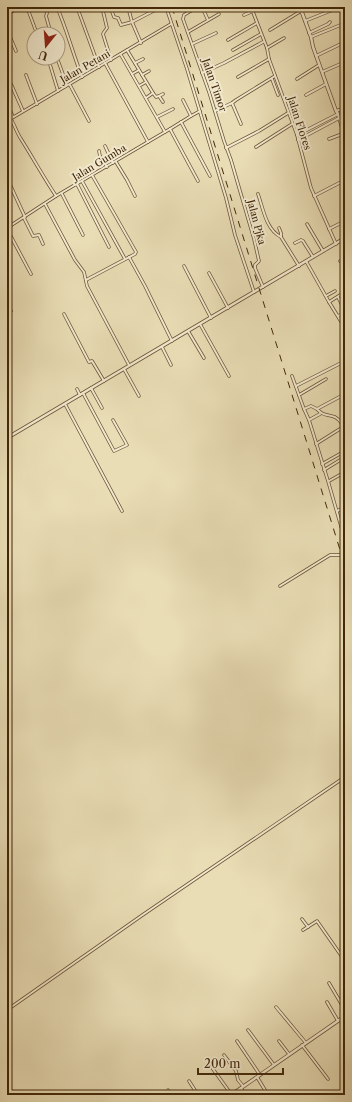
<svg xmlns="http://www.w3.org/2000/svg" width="352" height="1102" viewBox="0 0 352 1102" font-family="'Libre Caslon Text',serif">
<rect width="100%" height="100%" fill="#e9ddb5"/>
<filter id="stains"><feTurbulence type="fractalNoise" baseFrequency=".005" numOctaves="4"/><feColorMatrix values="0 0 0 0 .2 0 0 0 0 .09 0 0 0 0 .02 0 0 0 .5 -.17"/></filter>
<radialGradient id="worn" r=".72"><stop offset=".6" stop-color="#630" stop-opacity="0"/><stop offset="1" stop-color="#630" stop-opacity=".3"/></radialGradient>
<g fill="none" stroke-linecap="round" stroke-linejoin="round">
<g stroke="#6c5434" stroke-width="3.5">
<g id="minor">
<path d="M27 7 37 34"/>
<path d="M45 7 47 13 46 16 51 34"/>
<path d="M57 7C67 30 73 54 82 77"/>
<path d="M77 7 99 67"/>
<path d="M102 7 107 28 104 32 103 34 111 60"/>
<path d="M128 7 132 22 141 43"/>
<path d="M166 7 187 69 226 198 235 235 254 292"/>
<path d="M197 7 184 15 183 19 209 92 224 141 231 160 254 239 259 261 255 265V268L263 287"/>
<path d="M202 7 208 20"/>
<path d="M251 7 267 48 269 59 297 135 311 188 336 244"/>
<path d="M342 7 345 12"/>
<path d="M111 9 114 17 118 18 121 25 132 22 161 7"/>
<path d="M244 15 253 11"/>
<path d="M305 21 340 7"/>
<path d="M7 30 16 51"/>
<path d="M270 30 301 11"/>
<path d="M188 32 219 14"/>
<path d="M309 33 328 24 330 22"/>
<path d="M311 37 343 24"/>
<path d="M228 40 257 23"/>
<path d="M192 44 216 33"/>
<path d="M267 48 284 38"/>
<path d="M127 50 153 93 146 98"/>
<path d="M233 50 261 34"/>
<path d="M121 55 165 132"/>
<path d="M316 56 345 42"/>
<path d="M48 58 58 91"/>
<path d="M57 58 67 85"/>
<path d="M105 63 148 142"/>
<path d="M135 63 143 59"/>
<path d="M322 72 345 62"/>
<path d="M202 73 224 63 263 42"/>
<path d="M132 74 139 70"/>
<path d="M26 75 37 104"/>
<path d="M142 75 149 71"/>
<path d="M238 77 269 59"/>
<path d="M272 79 278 95"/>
<path d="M297 79 319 65"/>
<path d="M11 84 23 111"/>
<path d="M70 85 89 121"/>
<path d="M139 86 146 82"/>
<path d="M153 93 156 97 159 96 163 102"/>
<path d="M306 95 326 84"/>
<path d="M159 96 163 94"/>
<path d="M183 100 191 116"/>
<path d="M232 103 241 124"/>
<path d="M10 110 13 117"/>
<path d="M215 111 232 103 236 100 275 76"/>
<path d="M336 111 345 108"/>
<path d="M157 117 173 109"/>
<path d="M11 119C15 126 17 133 21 139 33 158 44 178 56 196"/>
<path d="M7 121 171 24"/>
<path d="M181 122 210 176"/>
<path d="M170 129 198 181"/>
<path d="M297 135 338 114"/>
<path d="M329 139 345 133"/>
<path d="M298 140 339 118"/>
<path d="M105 146 113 163"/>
<path d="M256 147 292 124"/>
<path d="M226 148 259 131 288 113"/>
<path d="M99 151 100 156 107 167"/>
<path d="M116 162 127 180 135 196"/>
<path d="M7 178 25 217"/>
<path d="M82 181 125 259"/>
<path d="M77 184 109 247"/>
<path d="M62 194 83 235"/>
<path d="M258 194C263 208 266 230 281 237L299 266"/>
<path d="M314 196 345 180"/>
<path d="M45 204 75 260 84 272 87 286 129 365"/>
<path d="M24 218 33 236 39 235 43 244"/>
<path d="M307 224 323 251"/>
<path d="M7 228 56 196 170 129 191 116 200 111"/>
<path d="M279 228 281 233V237"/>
<path d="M7 229 31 274"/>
<path d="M329 229 345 221"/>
<path d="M295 243 301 240 303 241 313 257"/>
<path d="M129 257 145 286 172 341"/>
<path d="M306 261 329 302 345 328"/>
<path d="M340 261 345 258"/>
<path d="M184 266 211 318"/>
<path d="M342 270 345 268"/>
<path d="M209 273 228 308"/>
<path d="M86 280 135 254 136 252 92 175"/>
<path d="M326 296 335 291"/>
<path d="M338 297 341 303"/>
<path d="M329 302 345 292"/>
<path d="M7 305 11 311"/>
<path d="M64 314 89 362 92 361 104 381"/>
<path d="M338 316 345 313"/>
<path d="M200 324 229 376"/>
<path d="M188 331 204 358"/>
<path d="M162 347 171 365"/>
<path d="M124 369 139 396"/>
<path d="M292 376 304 409 309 420 328 481 345 540"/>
<path d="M296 386 345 361"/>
<path d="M91 388 102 408"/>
<path d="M77 389 80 395"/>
<path d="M83 393 114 451 127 445 113 420"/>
<path d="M345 394 317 409C323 416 327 414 335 417 340 420 343 425 345 430"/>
<path d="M299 395 326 379"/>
<path d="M65 404 122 511"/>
<path d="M304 409 311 406 317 409"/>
<path d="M309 420 320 414"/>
<path d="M7 431 10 436"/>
<path d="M316 444 343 427"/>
<path d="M322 464 345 451"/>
<path d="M324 470 345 457"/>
<path d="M329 481 345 472"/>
<path d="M337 511 345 507"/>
<path d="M280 586 330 555H341L345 554"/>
<path d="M302 919 308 927"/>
<path d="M303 930 317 921 345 961"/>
<path d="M329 983 345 1010"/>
<path d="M327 1002 338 1021"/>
<path d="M276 1007 306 1043"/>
<path d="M7 1010 144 914 345 777"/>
<path d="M248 1030 274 1065"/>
<path d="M237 1041 260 1075"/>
<path d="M279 1041 289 1054"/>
<path d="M302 1045 328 1079"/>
<path d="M224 1055 236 1071 238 1080 243 1086"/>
<path d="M210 1065 231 1094"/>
<path d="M257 1077 268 1095"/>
<path d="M189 1081 198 1095"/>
<path d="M241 1088 245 1095"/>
<path d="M168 1090 172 1095"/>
</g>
</g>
<g stroke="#6c5434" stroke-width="4">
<g id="tertiary">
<path d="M300 7 311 37 313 47 336 111 338 114 345 137"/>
<path d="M7 14 20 7"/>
<path d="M7 438 345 238"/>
<path d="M231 1095 345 1016"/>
</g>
</g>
<use href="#minor" stroke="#f1e9cf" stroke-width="2"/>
<use href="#tertiary" stroke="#f1e9cf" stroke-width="2.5"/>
<path stroke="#422709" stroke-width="1" stroke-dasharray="7 7" stroke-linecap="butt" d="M172 7 345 566"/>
</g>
<g text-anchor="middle" stroke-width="4" stroke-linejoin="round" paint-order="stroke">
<g font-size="10" fill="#422709" stroke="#f1e9cf">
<text transform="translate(85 66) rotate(-30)" y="4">Jalan Petani</text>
<text transform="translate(215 85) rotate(71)" y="4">Jalan Timor</text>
<text transform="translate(300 123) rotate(72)" y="4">Jalan Flores</text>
<text transform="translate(99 162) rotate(-31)" y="4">Jalan Gumba</text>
<text transform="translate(257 222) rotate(75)" y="4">Jalan Pjka</text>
</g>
</g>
<rect width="352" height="1102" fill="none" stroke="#e9ddb5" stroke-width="24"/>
<rect x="8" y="8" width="336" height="1086" fill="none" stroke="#422709" stroke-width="2"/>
<rect x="12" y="12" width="328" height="1078" fill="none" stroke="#422709"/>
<g transform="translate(46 46) rotate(197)"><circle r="19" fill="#f1e9cf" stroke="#ab9b80"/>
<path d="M0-3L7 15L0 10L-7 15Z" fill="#8f2418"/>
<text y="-6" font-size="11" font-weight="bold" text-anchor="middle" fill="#422709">U</text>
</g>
<path d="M198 1068v6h85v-6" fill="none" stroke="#422709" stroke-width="2"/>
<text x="204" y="1068" font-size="12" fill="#422709" stroke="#f1e9cf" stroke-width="3" paint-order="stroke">200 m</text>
<rect width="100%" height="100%" filter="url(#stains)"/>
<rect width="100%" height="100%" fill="url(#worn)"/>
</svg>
